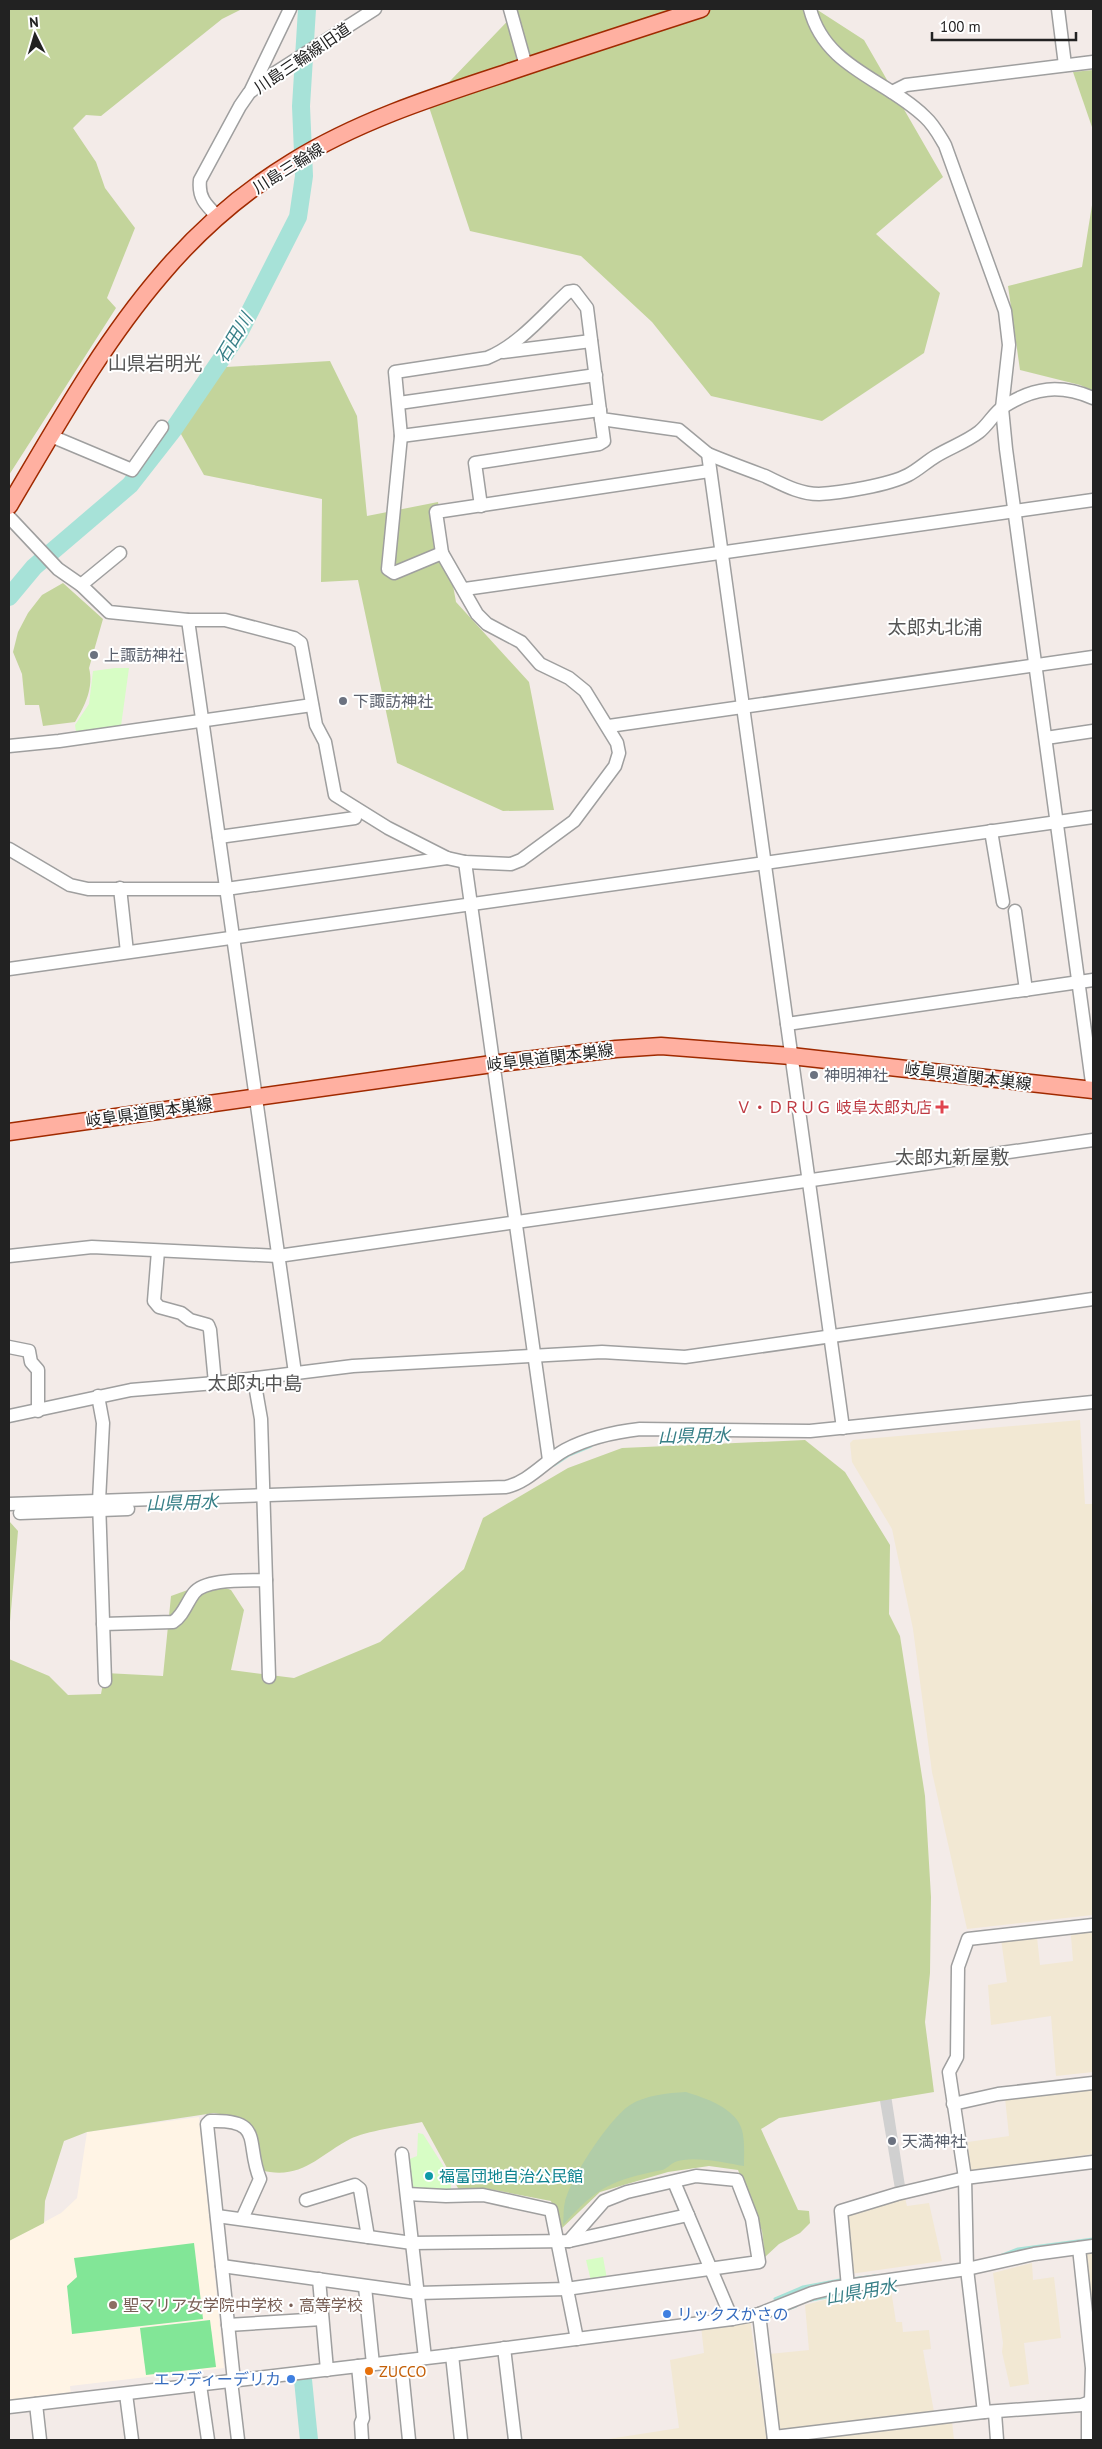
<svg xmlns="http://www.w3.org/2000/svg" width="1102" height="2449" viewBox="0 0 1102 2449" font-family="'PT Sans','Noto Sans JP',sans-serif">
<rect width="100%" height="100%" fill="#f3ebe8"/>
<path fill="#fff4e5" d="M199 2117 224 2368 70 2386 71 2395 9 2402V2241L61 2213 77 2198 87 2132Z"/>
<path fill="#d0d0d0" d="M879 2095H891L905 2186 895 2189Z"/>
<g fill="#f2e8d3">
<path d="M1080 1420 1085 1504H1093V1599L1091 1600 1093 1614V1915L967 1929 932 1772 913 1629 892 1529 852 1462 850 1443 853 1440Z"/>
<path d="M1093 1922V2072L1056 2076 1051 2016 991 2025 988 1985 1007 1982 1000 1932 1036 1928 1040 1965 1073 1961 1070 1924Z"/>
<path d="M1093 2089V2154L970 2172 968 2142 1009 2136 1005 2098Z"/>
<path d="M905 2198 907 2206 929 2203 942 2261 850 2274 844 2216Z"/>
<path d="M1093 2246V2393L1078 2247Z"/>
<path d="M1032 2263 1033 2280 1054 2277 1061 2338 1024 2343 1029 2384 1010 2387 1002 2352 1003 2343 993 2273Z"/>
<path d="M891 2290 896 2322H902L903 2332 929 2330 931 2349 923 2350 934 2412 779 2432 769 2354 809 2350 805 2305 832 2298 849 2297Z"/>
<path d="M750 2319 767 2440H602L679 2428 670 2360 704 2353 701 2326Z"/>
<path d="M952 2421 954 2440H785Z"/>
</g>
<g fill="#c3d49b">
<path d="M9 9H242L222 19 101 116 86 115 73 128 96 162 105 188 135 228 107 298 116 308 9 475Z"/>
<path d="M519 9H816L864 40 943 177 876 234 940 293 924 353 822 421 711 396 652 322 581 256 470 231 428 104Z"/>
<path d="M1093 70V130L1073 72Z"/>
<path d="M1093 199V391L1080 385 1020 370 1008 286 1082 267Z"/>
<path d="M330 361 357 416 367 516 438 502 456 602 529 682 554 810 503 811 397 763 358 580 321 582 322 499 204 475 177 427 226 367Z"/>
<path d="M63 583 103 619 89 668C94 687 85 706 75 722L43 726 39 705H25L22 674 13 652 18 632 28 613 42 595Z"/>
<path d="M805 1440 845 1472 890 1545 889 1614 900 1636 925 1796 931 1897 930 1973 925 2022 934 2092 779 2118 761 2129 798 2210 809 2211 810 2223 800 2233 779 2244 765 2257 762 2231 738 2170 709 2166 668 2172 600 2192 560 2230 551 2201 484 2188 459 2190 422 2122C403 2126 366 2131 350 2139 318 2156 301 2181 260 2170L254 2129 236 2117 214 2113 87 2132 64 2141 45 2201 44 2223 9 2241V1659L49 1676 68 1695 101 1694 105 1673 163 1676 171 1596 210 1582 231 1590 244 1610 231 1670 294 1678 380 1642 464 1569 483 1518 568 1468 622 1448Z"/>
<path d="M9 1521 18 1531 9 1633Z"/>
</g>
<path fill="#b1cda8" d="M686 2092C705 2098 736 2108 742 2130 745 2141 744 2155 744 2166 726 2163 692 2155 675 2162 670 2164 667 2169 662 2170 612 2180 597 2187 563 2225 564 2218 563 2209 565 2202 571 2177 609 2119 630 2105 646 2095 667 2093 686 2092Z"/>
<g fill="#d7fdc5">
<path d="M115 668H129L121 726 76 732 75 725 89 704 93 671Z"/>
<path d="M418 2133 423 2134 451 2178V2189L410 2191 407 2160 417 2156Z"/>
<path d="M603 2257 607 2279 591 2281 586 2260Z"/>
</g>
<g fill="#82e697">
<path d="M194 2243 203 2319 72 2334 67 2286 77 2277 74 2258Z"/>
<path d="M210 2320 216 2367 146 2375 140 2328Z"/>
</g>
<g fill="none" stroke-linecap="round" stroke-linejoin="round">
<g stroke="#a7e2d8" stroke-width="3">
<path d="M554 1465 569 1455 591 1446"/>
<path d="M1000 2256 1018 2249 1093 2239"/>
<path d="M851 2279 875 2276"/>
<path d="M775 2299 803 2287 840 2280"/>
<path d="M806 2301 874 2288"/>
<path d="M765 2318 796 2306"/>
</g>
<g stroke="#a7e2d8" stroke-width="18">
<path d="M9 597 34 567 130 485 173 430 239 333 298 217 304 176 301 106 307 9"/>
<path d="M303 2380 309 2440"/>
</g>
<g stroke="#9f9f9f" stroke-width="15">
<g id="minor">
<path d="M510 9 526 66"/>
<path d="M810 9C825 68 886 79 925 117 934 125 939 135 945 145L1005 311 1009 345 1002 408 1006 449 1093 1090"/>
<path d="M1058 9 1065 65"/>
<path d="M251 90 290 9"/>
<path d="M892 92 906 85 1093 62"/>
<path d="M218 217C206 205 198 198 200 180L240 106 249 93 267 78 375 9"/>
<path d="M503 352 591 341"/>
<path d="M399 403 596 375"/>
<path d="M51 436 132 470 162 427"/>
<path d="M401 436 600 410"/>
<path d="M708 454C727 462 746 469 765 476 782 484 799 494 819 494 840 493 889 485 908 475 918 470 926 462 936 456 951 447 966 442 979 432 988 425 994 413 1003 407 1034 387 1060 384 1093 398"/>
<path d="M481 506 475 463 599 444 604 441 601 419"/>
<path d="M9 517 58 569 81 585 109 612 188 620H225L294 638 301 643 316 725 325 742 335 795 388 828 447 858 465 862 511 864 521 860 574 821 615 766 619 753 617 743 585 691 569 678 540 664 521 642 487 624 477 614 442 553 394 573 388 569 401 436 395 372 487 358C519 345 543 315 568 292L574 291 587 308 601 419 679 430 708 454 843 1428"/>
<path d="M442 553 436 512 709 471"/>
<path d="M81 585 120 553"/>
<path d="M465 589 1093 500"/>
<path d="M188 620 295 1373"/>
<path d="M609 726 1093 657"/>
<path d="M1046 738 1093 731"/>
<path d="M9 746 59 741 312 705"/>
<path d="M991 831 1003 902"/>
<path d="M219 837 355 818"/>
<path d="M9 849 70 885 88 889H226L447 858"/>
<path d="M465 862 549 1460"/>
<path d="M120 888 127 952"/>
<path d="M1015 911 1026 990"/>
<path d="M9 969 1093 817"/>
<path d="M787 1024 1093 980"/>
<path d="M158 1251 154 1301 159 1307 181 1313 190 1320 208 1325 210 1330 215 1383"/>
<path d="M9 1256 92 1247 278 1256 1093 1140"/>
<path d="M9 1347 29 1351 31 1362 38 1370V1411"/>
<path d="M254 1379 261 1419 269 1677"/>
<path d="M98 1396 103 1423 99 1501 105 1681"/>
<path d="M9 1416 131 1390 215 1383 353 1366 602 1352 685 1357 1093 1299"/>
<path d="M9 1504 506 1487C529 1482 545 1461 565 1450 588 1438 614 1432 640 1429L810 1431 1093 1402"/>
<path d="M20 1513 128 1509"/>
<path d="M103 1624 173 1622C183 1616 187 1602 194 1593 206 1578 247 1581 266 1580"/>
<path d="M953 2104 998 2094 1093 2083"/>
<path d="M402 2154 425 2358"/>
<path d="M674 2182 732 2319"/>
<path d="M407 2194 446 2196 483 2195 551 2210 577 2339"/>
<path d="M306 2200 355 2185 360 2189 368 2237"/>
<path d="M217 2216 412 2243 569 2241 688 2215"/>
<path d="M1079 2248 1092 2368 1091 2401 1088 2406V2440"/>
<path d="M222 2266 418 2293 566 2289 759 2262 752 2219 737 2180 696 2176 627 2192 604 2201 569 2241"/>
<path d="M319 2279 327 2370"/>
<path d="M365 2287 373 2364"/>
<path d="M848 2287 841 2211 897 2194 965 2178 1093 2162"/>
<path d="M759 2314 774 2440"/>
<path d="M228 2325 322 2319"/>
<path d="M504 2348 515 2440"/>
<path d="M452 2355 461 2440"/>
<path d="M401 2361 409 2440"/>
<path d="M358 2366 363 2418 361 2423 362 2440"/>
<path d="M231 2381 238 2440"/>
<path d="M234 2381 207 2124 210 2121C265 2119 245 2143 260 2179L242 2219"/>
<path d="M200 2385 208 2440"/>
<path d="M126 2394 132 2440"/>
<path d="M36 2404 40 2440"/>
<path d="M9 2407 452 2355 732 2319 759 2314 812 2293 833 2288 967 2269 1034 2254 1093 2246"/>
<path d="M984 2412 967 2269 965 2178 949 2072 957 2057 958 1967 968 1939 1093 1925"/>
<path d="M995 2413 997 2440"/>
<path d="M774 2437 984 2412 1082 2405 1093 2401"/>
</g>
</g>
<g stroke="#a02a00" stroke-width="19">
<g id="major">
<path d="M9 506C56 427 101 345 161 275 198 231 243 192 292 162 358 121 433 97 506 73 571 51 636 30 701 9"/>
<path d="M9 1132 492 1064 616 1049 661 1046 791 1056 1093 1090"/>
</g>
</g>
<use href="#minor" stroke="#fff" stroke-width="12"/>
<use href="#major" stroke="#ffb0a1" stroke-width="16"/>
</g>
<g fill="#6b7280" stroke="#fff" stroke-width="2">
<circle cx="94" cy="655" r="5"/>
<circle cx="343" cy="701" r="5"/>
<circle cx="814" cy="1075" r="5"/>
<circle cx="892" cy="2141" r="5"/>
</g>
<path fill="#e0444e" stroke="#fff" stroke-width="2" d="M939.5 1099.5h5v5h5v5h-5v5h-5v-5h-5v-5h5z"/>
<circle fill="#0f9aa8" stroke="#fff" stroke-width="2" cx="429" cy="2176" r="5"/>
<circle fill="#8d6e63" stroke="#fff" stroke-width="2" cx="113" cy="2305" r="5"/>
<g fill="#3f7fe0" stroke="#fff" stroke-width="2">
<circle cx="667" cy="2314" r="5"/>
<circle cx="291" cy="2379" r="5"/>
</g>
<circle fill="#e8710a" stroke="#fff" stroke-width="2" cx="369" cy="2371" r="5"/>
<g text-anchor="middle" stroke-width="4" stroke-linejoin="round" paint-order="stroke">
<g font-size="16" fill="#222" stroke="#fff">
<text transform="translate(302 58) rotate(-34)" y="6">川島三輪線旧道</text>
<text transform="translate(288 168) rotate(-32)" y="6">川島三輪線</text>
<text transform="translate(550 1057) rotate(-7)" y="6">岐阜県道関本巣線</text>
<text transform="translate(968 1076) rotate(7)" y="6">岐阜県道関本巣線</text>
<text transform="translate(149 1112) rotate(-8)" y="6">岐阜県道関本巣線</text>
</g>
<g font-size="16" fill="#5b616d" stroke="#fff" text-anchor="start">
<text x="104" y="661">上諏訪神社</text>
<text x="353" y="707">下諏訪神社</text>
<text x="824" y="1081">神明神社</text>
<text x="902" y="2147">天満神社</text>
</g>
<g font-size="16" fill="#be3a42" stroke="#fff" text-anchor="end">
<text x="932" y="1113">Ｖ・ＤＲＵＧ 岐阜太郎丸店</text>
</g>
<g font-size="16" fill="#0d838f" stroke="#fff" text-anchor="start">
<text x="439" y="2182">福富団地自治公民館</text>
</g>
<g font-size="16" fill="#785e54" stroke="#fff" text-anchor="start">
<text x="123" y="2311">聖マリア女学院中学校・高等学校</text>
</g>
<g font-size="16" fill="#366cbe" stroke="#fff" text-anchor="start">
<text x="677" y="2320">リックスかさの</text>
<text x="281" y="2385" text-anchor="end">エフディーデリカ</text>
</g>
<g font-size="16" fill="#c56008" stroke="#fff" text-anchor="start">
<text x="379" y="2377">ZUCCO</text>
</g>
<g font-size="18" font-style="italic" fill="#377f87" stroke="#fff">
<text transform="translate(234 338) rotate(-59)" y="6">石田川</text>
<text transform="translate(694 1436) rotate(-1)" y="6">山県用水</text>
<text transform="translate(182 1503) rotate(-2)" y="6">山県用水</text>
<text transform="translate(861 2292) rotate(-10)" y="6">山県用水</text>
</g>
<g font-size="19" fill="#555" stroke="#fff">
<text x="155" y="370">山県岩明光</text>
<text x="935" y="634">太郎丸北浦</text>
<text x="952" y="1164">太郎丸新屋敷</text>
<text x="255" y="1390">太郎丸中島</text>
</g>
</g>
<rect width="1102" height="2449" fill="none" stroke="#222222" stroke-width="20"/>
<g transform="translate(35 35) rotate(355)" stroke="#ffffff" stroke-width="4" paint-order="stroke">
<path d="M0-4L9 19L0 12L-9 19Z" fill="#222222"/>
<text y="-8" font-size="14" font-weight="bold" text-anchor="middle" fill="#222222">N</text>
</g>
<path d="M932 32v8h144v-8" fill="none" stroke="#222222" stroke-width="2.5"/>
<text x="940" y="32" font-size="15" fill="#222222" stroke="#ffffff" stroke-width="4" paint-order="stroke">100 m</text>
</svg>
